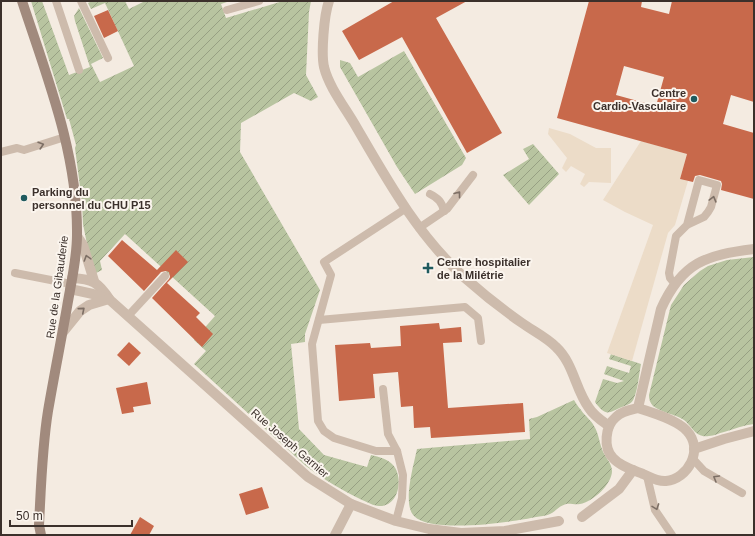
<svg xmlns="http://www.w3.org/2000/svg" width="755" height="536" viewBox="0 0 755 536" font-family="Arial,sans-serif">
<defs>
<pattern id="garden-furrows" width="10" height="10" patternUnits="userSpaceOnUse"><rect width="10" height="10" fill="#b8c4a0"/><path d="M-1 1l2-2M0 10L10 0M9 11l2-2" fill="none" stroke="#97a083"/></pattern>
</defs>
<rect width="100%" height="100%" fill="#f4ebe1"/>
<g fill="url(#garden-furrows)">
<path d="M31 1H42L69 75 90 67 75 21 74 16 79 8 103 58 91 64 100 82 134 66 105 3 91 9 88 3 92 1H125L129 9 145 1H230L221 4 226 18 283 1H311L309 12 306 75 318 97 311 101 294 93 241 123 240 152 320 290 305 334V342L291 344 299 429 324 455 367 467 371 455C379 457 388 459 393 465 404 477 399 507 379 506 374 506 367 502 362 500 342 490 324 480 306 466L194 364 206 351 194 340 215 316 125 234 100 261 102 270 96 273 88 249 83 224 82 202 75 148 76 145 69 119H67Z"/>
<path d="M404 51 466 158 462 165 415 194 397 167 344 74 340 67V60L350 63 358 77Z"/>
<path d="M533 144 559 174 529 205 503 175 529 159 523 149Z"/>
<path d="M754 257V424C744 425 734 429 724 432 719 433 714 436 709 436 695 438 693 427 684 420 675 414 662 413 653 406 650 403 649 399 649 395L671 305 684 285 700 271 708 266 727 260Z"/>
<path d="M611 354 641 364C639 374 638 389 634 398 632 404 627 405 622 407 608 413 606 417 595 402L603 379 617 383 624 381 604 374 607 366 629 373 631 366 609 359Z"/>
<path d="M574 400C576 403 578 407 581 410 585 416 591 420 594 426 599 434 599 442 602 449 604 456 612 463 612 471 612 484 593 502 580 504 575 505 570 503 566 504 559 506 556 511 550 514 546 516 540 516 536 517 513 522 431 534 414 516 402 504 414 464 417 449L530 439 529 419 537 417Z"/>
</g>
<g fill="#ecdcc8">
<path d="M549 128 570 134 596 148H611V183L589 182 584 187 580 184 585 174 571 166 566 172 562 168 567 158 548 134Z"/>
<path d="M641 141 687 154 680 179 688 181 675 225 668 233 632 361 607 353 653 225 625 212 603 200Z"/>
</g>
<g fill="#c8694b" fill-rule="evenodd">
<path d="M394 1H467L436 18 502 133 467 153 402 37 359 60 342 31Z"/>
<path d="M589 1H642L641 7 669 14 672 1H754V102L731 95 723 124 754 133V199L721 190 722 184 721 181 700 175 695 176 693 182 680 179 687 154 557 118ZM624 66 664 77 656 106 616 95Z"/>
<path d="M108 10 118 31 104 38 94 16Z"/>
<path d="M122 240 157 270 176 250 188 262 167 283 200 313 196 317 213 334 202 347 152 298 169 279 170 277 169 272 166 271 161 272 144 291 108 256Z"/>
<path d="M439 323 440 329 461 327 462 342 443 343 448 408 523 403 525 432 431 438 430 427 414 428 413 406 401 407 398 372 373 374 375 398 339 401 335 345 370 343 371 348 401 346 400 326Z"/>
<path d="M129 342 141 353 129 366 117 355Z"/>
<path d="M147 382 151 404 133 407 134 412 122 414 116 388Z"/>
<path d="M262 487 269 508 246 515 239 494Z"/>
<path d="M140 517 154 526 149 535H130Z"/>
</g>
<g fill="none" stroke-linecap="round" stroke-linejoin="round">
<g stroke="#cdbbac" stroke-width="8">
<path d="M56 1 79 70"/>
<path d="M81 1 108 58"/>
<path d="M227 10 259 1"/>
<path d="M1 152 17 148 24 150 65 137"/>
<path d="M430 194C438 198 442 202 444 211"/>
<path d="M419 228 447 209 473 175"/>
<path d="M15 273 71 284"/>
<path d="M675 284 670 278 669 273 676 236 687 225 704 217 708 212 711 207 717 185 699 180 687 225"/>
<path d="M128 316 165 276"/>
<path d="M319 320 465 307 478 318 481 341"/>
<path d="M383 389 388 434 397 451"/>
<path d="M693 459 704 471 742 493"/>
<path d="M647 476 655 510 672 535"/>
<path d="M396 521 402 498 403 475 397 451H376L334 438 324 431 318 421 312 344 331 275 324 262 405 209"/>
</g>
<g stroke="#cdbbac" stroke-width="10">
<path d="M329 1C324 15 321 53 324 67 329 87 344 106 354 123 386 178 417 235 465 278 483 294 502 309 522 323 533 331 546 337 556 347 574 364 575 389 589 408 594 416 602 421 609 426"/>
<path d="M77 236 83 245 94 281"/>
<path d="M72 278C93 279 98 282 110 300L308 477 351 504 396 521 429 529 461 533 505 531 559 521"/>
<path d="M70 289 93 294 109 299"/>
<path d="M63 332 80 311 89 305 109 299"/>
<path d="M638 408C651 412 678 420 687 431 704 450 688 479 666 481 658 482 650 477 643 474 633 470 620 466 613 458 603 448 605 426 616 417 622 411 630 410 638 408Z"/>
<path d="M638 408 661 309C682 262 706 255 754 249"/>
<path d="M694 449 724 439 754 431"/>
<path d="M582 517 619 489 633 470"/>
<path d="M335 535 351 504"/>
</g>
<path stroke="#a18a7d" stroke-width="10" d="M22 1C47 77 78 154 77 235 77 259 71 283 67 307 61 341 54 376 48 411 42 448 41 487 39 525L41 535"/>
</g>
<defs><path id="oneway-chevron" d="M-2-3.5L2.5 0L-2 3.5" fill="none" stroke-width="1.6" stroke-linecap="round" stroke-linejoin="round"/></defs>
<g stroke="#7d6f65">
<use href="#oneway-chevron" transform="translate(41 145) rotate(-17)"/>
<use href="#oneway-chevron" transform="translate(458 194) rotate(-52)"/>
<use href="#oneway-chevron" transform="translate(713 199) rotate(-75)"/>
<use href="#oneway-chevron" transform="translate(87 258) rotate(-107)"/>
<use href="#oneway-chevron" transform="translate(82 310) rotate(-40)"/>
<use href="#oneway-chevron" transform="translate(716 478) rotate(-150)"/>
<use href="#oneway-chevron" transform="translate(656 507) rotate(70)"/>
</g>
<g fill="#1f5a5e" stroke="#fbf5ee" stroke-width="1.5">
<circle cx="694" cy="99" r="4"/>
<circle cx="24" cy="198" r="4"/>
<path d="M426 262h4v4h4v4h-4v4h-4v-4h-4v-4h4z"/>
</g>
<g text-anchor="middle" stroke-width="4" stroke-linejoin="round" paint-order="stroke">
<g font-size="11" font-weight="bold" fill="#3b302b" stroke="#fbf5ee" text-anchor="start">
<text x="686" y="97" text-anchor="end">Centre<tspan x="686" dy="13">Cardio-Vasculaire</tspan></text>
<text x="32" y="196">Parking du<tspan x="32" dy="13">personnel du CHU P15</tspan></text>
<text x="437" y="266">Centre hospitalier<tspan x="437" dy="13">de la Milétrie</tspan></text>
</g>
<g font-size="11" fill="#3b302b" stroke="#fbf5ee">
<text transform="translate(57 287) rotate(-82)" y="4">Rue de la Gibauderie</text>
<text transform="translate(290 443) rotate(41)" y="4">Rue Joseph Garnier</text>
</g>
</g>
<rect width="755" height="536" fill="none" stroke="#3b302b" stroke-width="4"/>
<path d="M10 520v6h122v-6" fill="none" stroke="#3b302b" stroke-width="2"/>
<text x="16" y="520" font-size="12" fill="#3b302b" stroke="#fbf5ee" stroke-width="3" paint-order="stroke">50 m</text>
</svg>
